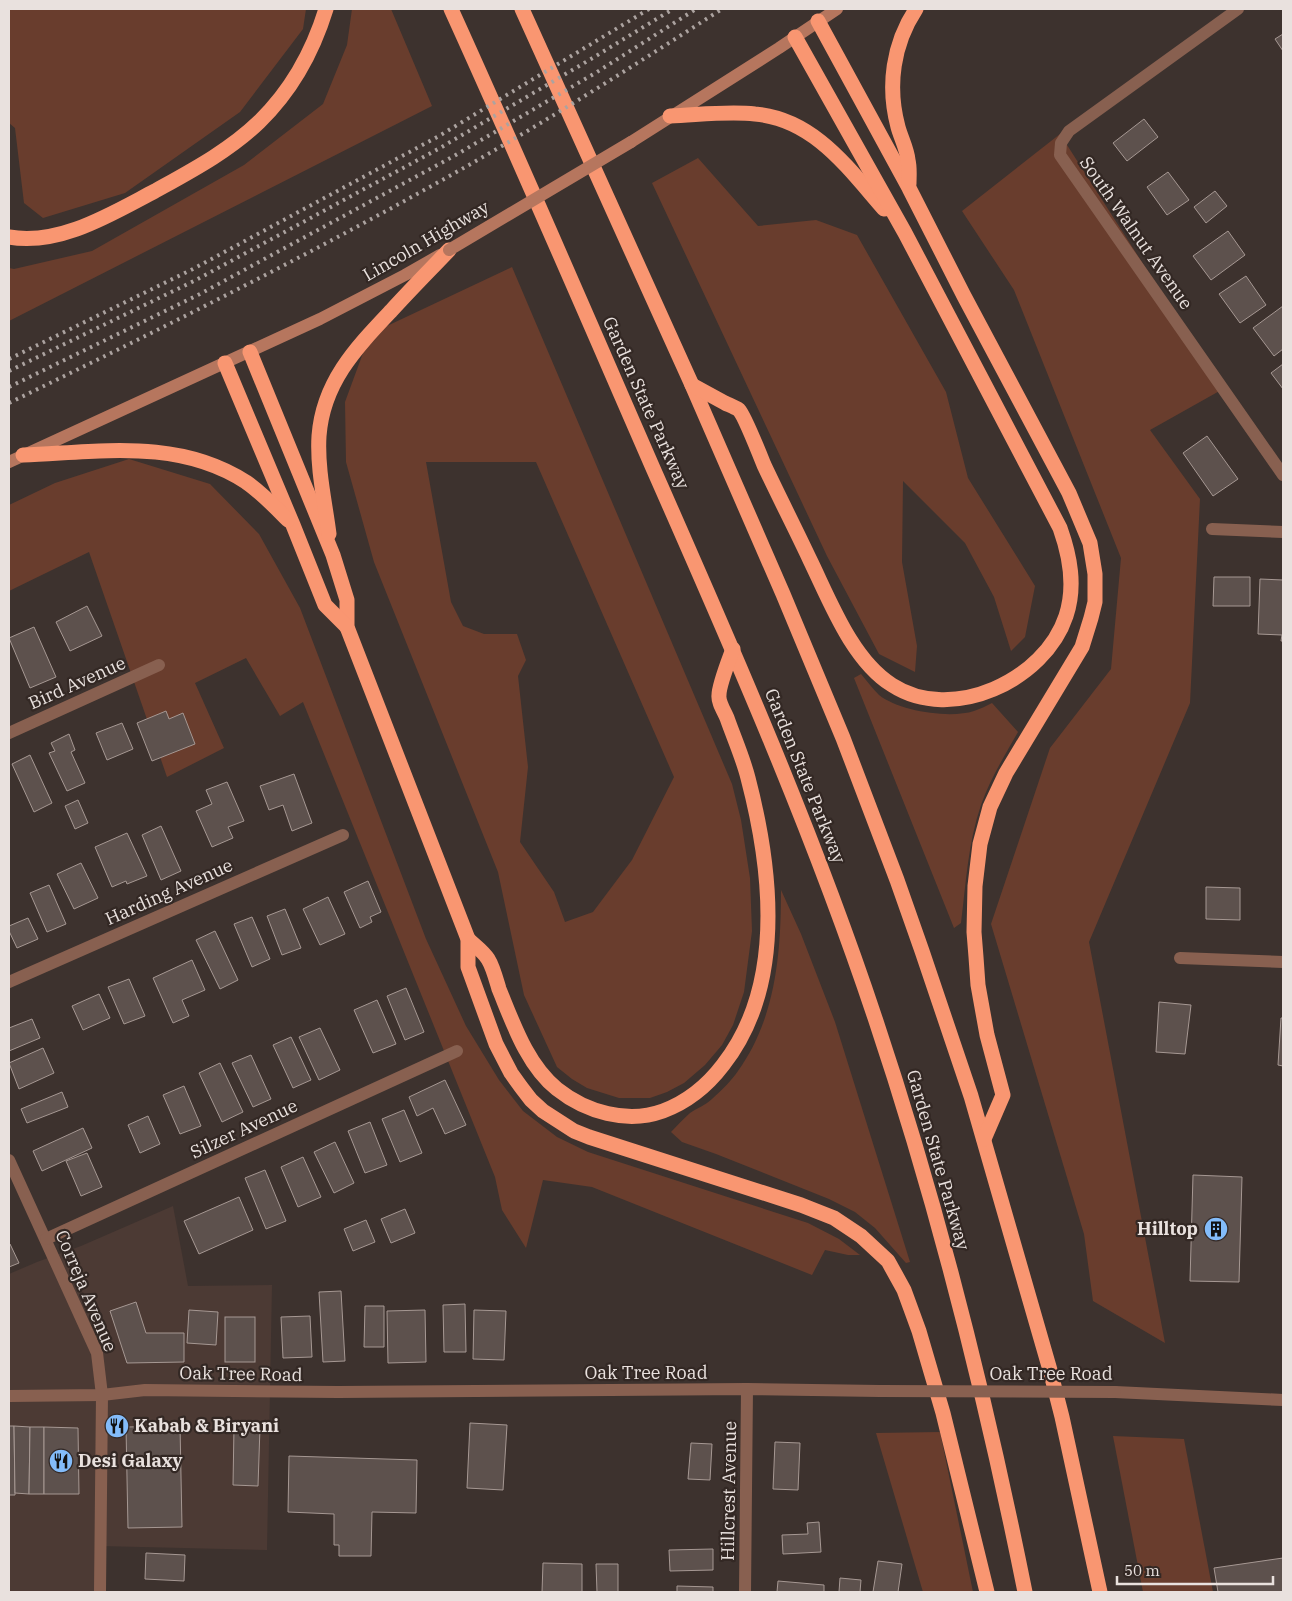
<svg xmlns="http://www.w3.org/2000/svg" width="1292" height="1601" viewBox="0 0 1292 1601" font-family="'IBM Plex Serif',serif">
<rect width="100%" height="100%" fill="#3d322e"/>
<path fill="#4c3a34" d="M173 1206 188 1286 272 1285 267 1550 100 1546V1592H9V1274L37 1262 81 1246Z"/>
<g fill="#693d2d" fill-rule="evenodd">
<path d="M9 9H306L303 29 240 112 125 193 43 218 24 203 15 128 9 123Z"/>
<path d="M352 9H391L432 106 9 321V268L14 269 92 251 244 165 323 104 347 45Z"/>
<path d="M1060 134 1223 389 1150 430 1200 499 1190 703 1089 942 1165 1343 1093 1301 1084 1234 991 924 1050 748 1111 669 1121 558 1014 290 962 211Z"/>
<path d="M698 158 758 226 816 220 857 235 946 392 968 478 1035 586 1025 637 1011 651 994 597 965 543 903 481 902 562 917 646 915 672 879 654 827 556 652 183Z"/>
<path d="M512 267 732 784 741 820 750 878 752 931 744 992 733 1025 722 1045 705 1065 684 1083 667 1092 650 1098H619L587 1088 572 1079 557 1067 524 995 498 872 374 562 346 462 345 402 370 334ZM426 462H536L674 777 632 860 593 912 565 922 554 892 520 842 528 767 518 676 526 660 517 634H484L463 626 451 602Z"/>
<path d="M129 459 210 484 259 534 300 608 426 939 466 1026 499 1080 523 1111 557 1137 588 1152 808 1223 839 1239 860 1255H848L825 1250 812 1275 592 1187 543 1180 526 1248 502 1210 495 1177 303 702 280 716 246 658 195 683 224 748 167 777 89 552 9 591V505L55 483Z"/>
<path d="M861 674C867 681 873 689 879 695 899 711 950 719 974 711 980 709 986 706 992 703L1018 732C1005 755 990 779 981 805 968 843 966 883 961 923L954 928 854 678Z"/>
<path d="M781 890 801 934 835 1022 910 1262 906 1263 875 1228 855 1212 829 1199 716 1154 682 1142 671 1132C677 1126 683 1119 690 1113 697 1108 706 1105 712 1099 721 1091 732 1080 738 1071 776 1018 781 953 781 890Z"/>
<path d="M940 1432 973 1592H923L876 1433Z"/>
<path d="M1113 1436 1184 1439 1213 1592H1143Z"/>
</g>
<g fill="#5d514d" stroke="#a69893">
<path d="M1283 34V51L1275 39Z"/>
<path d="M1144 119 1158 137 1127 161 1113 143Z"/>
<path d="M1168 172 1189 200 1167 215 1147 187Z"/>
<path d="M1215 191 1227 206 1206 223 1194 207Z"/>
<path d="M1228 231 1245 255 1211 280 1193 256Z"/>
<path d="M1246 276 1266 305 1240 323 1219 294Z"/>
<path d="M1283 306V349L1274 356 1253 328Z"/>
<path d="M1283 364V389L1271 373Z"/>
<path d="M1207 436 1238 479 1213 496 1183 453Z"/>
<path d="M1214 577H1250V606H1213Z"/>
<path d="M1260 579 1283 580V641H1281L1282 635 1258 634Z"/>
<path d="M87 606 102 636 70 651 56 622Z"/>
<path d="M34 627 56 677 30 688 9 638Z"/>
<path d="M166 711 169 719 183 713 195 744 152 761 137 723Z"/>
<path d="M122 723 133 749 107 760 96 733Z"/>
<path d="M69 734 75 750 71 752 85 783 67 791 49 753 55 751 51 743Z"/>
<path d="M30 755 52 803 34 812 12 764Z"/>
<path d="M294 774 312 823 292 831 283 805 269 810 260 786Z"/>
<path d="M227 782 244 821 228 827 233 838 212 847 196 811 212 804 206 790Z"/>
<path d="M78 800 88 823 75 829 65 806Z"/>
<path d="M161 826 181 871 161 880 142 835Z"/>
<path d="M127 833 147 876 127 884 126 881 112 887 95 847Z"/>
<path d="M81 863 98 898 74 909 57 874Z"/>
<path d="M368 881 381 912 370 917 372 922 360 928 344 892Z"/>
<path d="M49 885 66 924 47 932 30 893Z"/>
<path d="M1206 887 1240 888V920L1206 919Z"/>
<path d="M328 897 345 934 320 945 303 909Z"/>
<path d="M285 909 301 948 282 955 267 916Z"/>
<path d="M252 917 270 959 252 967 234 924Z"/>
<path d="M28 918 38 939 17 948 9 931V926Z"/>
<path d="M215 931 238 980 220 989 196 940Z"/>
<path d="M192 960 205 990 182 1000 189 1016 173 1023 153 978Z"/>
<path d="M129 979 145 1016 124 1024 108 987Z"/>
<path d="M406 988 424 1032 405 1040 387 996Z"/>
<path d="M99 994 110 1018 83 1030 72 1006Z"/>
<path d="M377 1000 396 1044 373 1053 354 1010Z"/>
<path d="M1159 1002 1191 1005 1185 1054 1156 1052Z"/>
<path d="M1281 1018H1283V1066L1278 1065Z"/>
<path d="M32 1019 40 1038 9 1051V1028Z"/>
<path d="M320 1028 340 1070 319 1080 299 1037Z"/>
<path d="M291 1037 311 1080 293 1088 273 1045Z"/>
<path d="M43 1048 54 1073 19 1089 9 1063Z"/>
<path d="M251 1055 271 1099 253 1107 232 1063Z"/>
<path d="M220 1063 243 1112 222 1122 199 1073Z"/>
<path d="M445 1080 466 1125 445 1134 433 1108 417 1116 409 1097Z"/>
<path d="M184 1086 201 1126 180 1134 163 1095Z"/>
<path d="M62 1092 68 1107 27 1123 21 1109Z"/>
<path d="M404 1110 422 1153 400 1162 382 1119Z"/>
<path d="M148 1116 160 1144 140 1153 128 1125Z"/>
<path d="M370 1122 387 1165 365 1173 348 1131Z"/>
<path d="M83 1128 92 1148 42 1171 33 1151Z"/>
<path d="M335 1142 354 1183 334 1193 314 1152Z"/>
<path d="M87 1153 102 1187 81 1196 66 1161Z"/>
<path d="M303 1157 321 1197 298 1207 281 1167Z"/>
<path d="M265 1170 286 1221 266 1229 245 1178Z"/>
<path d="M1193 1175 1242 1177 1239 1282 1190 1281Z"/>
<path d="M239 1197 253 1230 199 1254 184 1221Z"/>
<path d="M405 1209 415 1233 391 1243 381 1219Z"/>
<path d="M366 1220 375 1242 353 1251 344 1229Z"/>
<path d="M10 1244 19 1263 9 1267V1245Z"/>
<path d="M341 1291 345 1361 323 1362 319 1292Z"/>
<path d="M136 1302 146 1333H184V1362L127 1363 110 1311Z"/>
<path d="M465 1304 466 1352H444L443 1305Z"/>
<path d="M365 1306H384V1347H364Z"/>
<path d="M189 1310 218 1312 216 1345 187 1343Z"/>
<path d="M425 1310 426 1362 388 1363 387 1311Z"/>
<path d="M474 1310 506 1311 504 1360 473 1359Z"/>
<path d="M310 1316 312 1357 283 1358 281 1317Z"/>
<rect x="225" y="1317" width="30" height="45"/>
<path d="M470 1423 507 1425 503 1490 467 1488Z"/>
<path d="M9 1426H14L15 1495H9Z"/>
<path d="M14 1426 30 1427 29 1494 15 1493Z"/>
<path d="M180 1426 182 1527 128 1528 126 1427Z"/>
<path d="M30 1427H44V1494H29Z"/>
<path d="M44 1427 78 1428 79 1494H44Z"/>
<path d="M234 1427H260L258 1486 233 1485Z"/>
<path d="M775 1442 800 1443 798 1490 773 1489Z"/>
<path d="M691 1443 712 1444 710 1480 688 1479Z"/>
<path d="M289 1456 417 1460 416 1513 372 1512 371 1556H339V1545H334V1514L288 1512Z"/>
<path d="M819 1522 821 1552 783 1554 782 1535 808 1534 807 1523Z"/>
<path d="M713 1549V1570L670 1571 669 1550Z"/>
<path d="M146 1553 185 1555 184 1581 145 1579Z"/>
<path d="M1283 1558V1592H1218L1214 1568Z"/>
<path d="M878 1561 902 1564 898 1592H873Z"/>
<path d="M543 1563 582 1564V1592H542Z"/>
<path d="M596 1564H618V1592H597Z"/>
<path d="M840 1578 861 1580 860 1592H839Z"/>
<path d="M778 1581 824 1585V1592H777Z"/>
<path d="M677 1586 713 1587V1592H677Z"/>
</g>
<g fill="none" stroke-linecap="round" stroke-linejoin="round">
<g stroke="#886050" stroke-width="12">
<path d="M1238 9 1069 131 1061 143 1060 155 1283 475"/>
<path d="M1212 529 1283 532"/>
<path d="M9 733 159 665"/>
<path d="M1180 958 1283 962"/>
<path d="M9 982 343 835"/>
<path d="M9 1160 97 1353 102 1395 100 1592"/>
<path d="M46 1239 457 1051"/>
<path d="M745 1592 747 1389"/>
</g>
<g stroke="#886050" stroke-width="12">
<path d="M1115 1392 1283 1400"/>
<path d="M9 1396 102 1395 145 1390 338 1392 747 1389 880 1391"/>
</g>
<g stroke="#b6765e" stroke-width="12">
<path d="M631 142 779 48 837 9"/>
<path d="M9 462 320 319 405 275 440 255"/>
</g>
<g stroke="#f99671" stroke-width="15">
<path d="M451 9C521 163 588 319 656 475 735 654 813 832 875 1018 938 1206 986 1398 1025 1592"/>
<path d="M522 9 692 385 783 594 843 738 897 880 922 951 971 1096 1050 1370 1062 1417 1100 1592"/>
<path d="M818 21 909 188 964 296 1069 493 1090 543 1095 574V602L1091 618 1082 647 1006 773 990 807 980 844 975 886 974 932 976 957 978 985 987 1035 1003 1095 984 1139"/>
<path d="M670 116C698 115 727 111 755 114 814 119 848 168 884 209"/>
<path d="M909 184C909 176 910 168 908 160 907 149 901 138 898 127 887 86 893 44 916 9"/>
<path d="M9 237C60 246 111 214 155 191 191 171 229 151 259 122 291 91 313 51 326 9"/>
<path d="M250 352 333 555 347 600V627L468 939V967L496 1044 511 1073 521 1087 531 1100 543 1111 574 1131 589 1137 801 1205 834 1218 861 1236 888 1261 904 1290 919 1331 943 1413 987 1592"/>
<path d="M225 363 293 525 325 605 347 627"/>
<path d="M692 385C703 391 714 397 725 403 729 405 735 407 739 410 744 415 760 455 764 465 779 497 795 528 810 560 830 601 852 660 892 685 952 724 1045 680 1066 616 1076 586 1070 556 1060 528L905 233 795 37"/>
<path d="M23 455C100 452 178 438 246 482 262 493 275 507 288 520"/>
<path d="M329 534C325 502 317 469 319 436 323 382 356 348 391 311 410 290 430 270 449 250"/>
<path d="M468 939C474 945 483 951 488 959 493 967 496 979 499 989 513 1023 527 1065 557 1089 586 1112 627 1124 663 1111 687 1102 707 1086 723 1065 785 986 772 870 748 778 743 758 734 738 727 718 724 711 718 702 719 695 719 685 729 660 733 649"/>
</g>
<g stroke="#aca3a0" stroke-width="4" stroke-dasharray="2.5 5" stroke-linecap="butt">
<path d="M9 359 193 269 439 136 649 9"/>
<path d="M9 371 194 281 440 148 591 59 673 9"/>
<path d="M9 387 200 294 454 156 597 72 696 9"/>
<path d="M9 403C161 329 313 253 460 170 549 120 636 64 722 9"/>
</g>
<path stroke="#886050" stroke-width="12" d="M880 1391 1115 1392"/>
<path stroke="#b6765e" stroke-width="12" d="M449 250 631 142"/>
</g>
<defs>
<g id="building-disc" transform="scale(1.25)"><circle r="9.5" fill="#83bcfa" stroke="#332824"/><path d="M-4-6H4V6H1V3H-1V6H-4ZM-2.5-4.3h1.7v1.8h-1.7ZM.8-4.3h1.7v1.8H.8ZM-2.5-1h1.7V.8h-1.7ZM.8-1h1.7V.8H.8Z" fill="#111"/></g>
<g id="restaurant-disc" transform="scale(1.25)"><circle r="9.5" fill="#83bcfa" stroke="#332824"/><path d="M-5-6h1v4h1v-4h1v4h1v-4h1v5L-1.5 .5V6h-2V.5L-5-1ZM5-6V6H3V1.5H1.5Q1.5-4 5-6Z" fill="#111"/></g>
</defs>
<g fill-rule="evenodd">
<use href="#building-disc" x="1216" y="1229"/>
<use href="#restaurant-disc" x="117" y="1426"/>
<use href="#restaurant-disc" x="61" y="1461"/>
</g>
<g text-anchor="middle" stroke-width="4.5" stroke-linejoin="round" paint-order="stroke">
<g font-size="18" fill="#e9e1de" stroke="#332824">
<text transform="translate(1136 233) rotate(55)" y="6">South Walnut Avenue</text>
<text transform="translate(426 241) rotate(-30)" y="6">Lincoln Highway</text>
<text transform="translate(646 403) rotate(66)" y="6">Garden State Parkway</text>
<text transform="translate(77 683) rotate(-24)" y="6">Bird Avenue</text>
<text transform="translate(805 776) rotate(68)" y="6">Garden State Parkway</text>
<text transform="translate(169 892) rotate(-24)" y="6">Harding Avenue</text>
<text transform="translate(244 1129) rotate(-25)" y="6">Silzer Avenue</text>
<text transform="translate(938 1160) rotate(74)" y="6">Garden State Parkway</text>
<text transform="translate(86 1291) rotate(67)" y="6">Correja Avenue</text>
<text x="646" y="1379">Oak Tree Road</text>
<text transform="translate(241 1374) rotate(1)" y="6">Oak Tree Road</text>
<text x="1051" y="1380">Oak Tree Road</text>
<text transform="translate(729 1491) rotate(-89)" y="6">Hillcrest Avenue</text>
</g>
<g font-size="18" font-weight="bold" fill="#e9e1de" stroke="#332824" text-anchor="start">
<text x="1198" y="1235" text-anchor="end">Hilltop</text>
<text x="134" y="1432">Kabab &amp; Biryani</text>
<text x="78" y="1467">Desi Galaxy</text>
</g>
</g>
<rect width="1292" height="1601" fill="none" stroke="#e9e1de" stroke-width="20"/>
<path d="M1117 1576v8h156v-8" fill="none" stroke="#e9e1de" stroke-width="2.5"/>
<text x="1124" y="1576" font-size="15" fill="#e9e1de" stroke="#332824" stroke-width="4" paint-order="stroke">50 m</text>
</svg>
